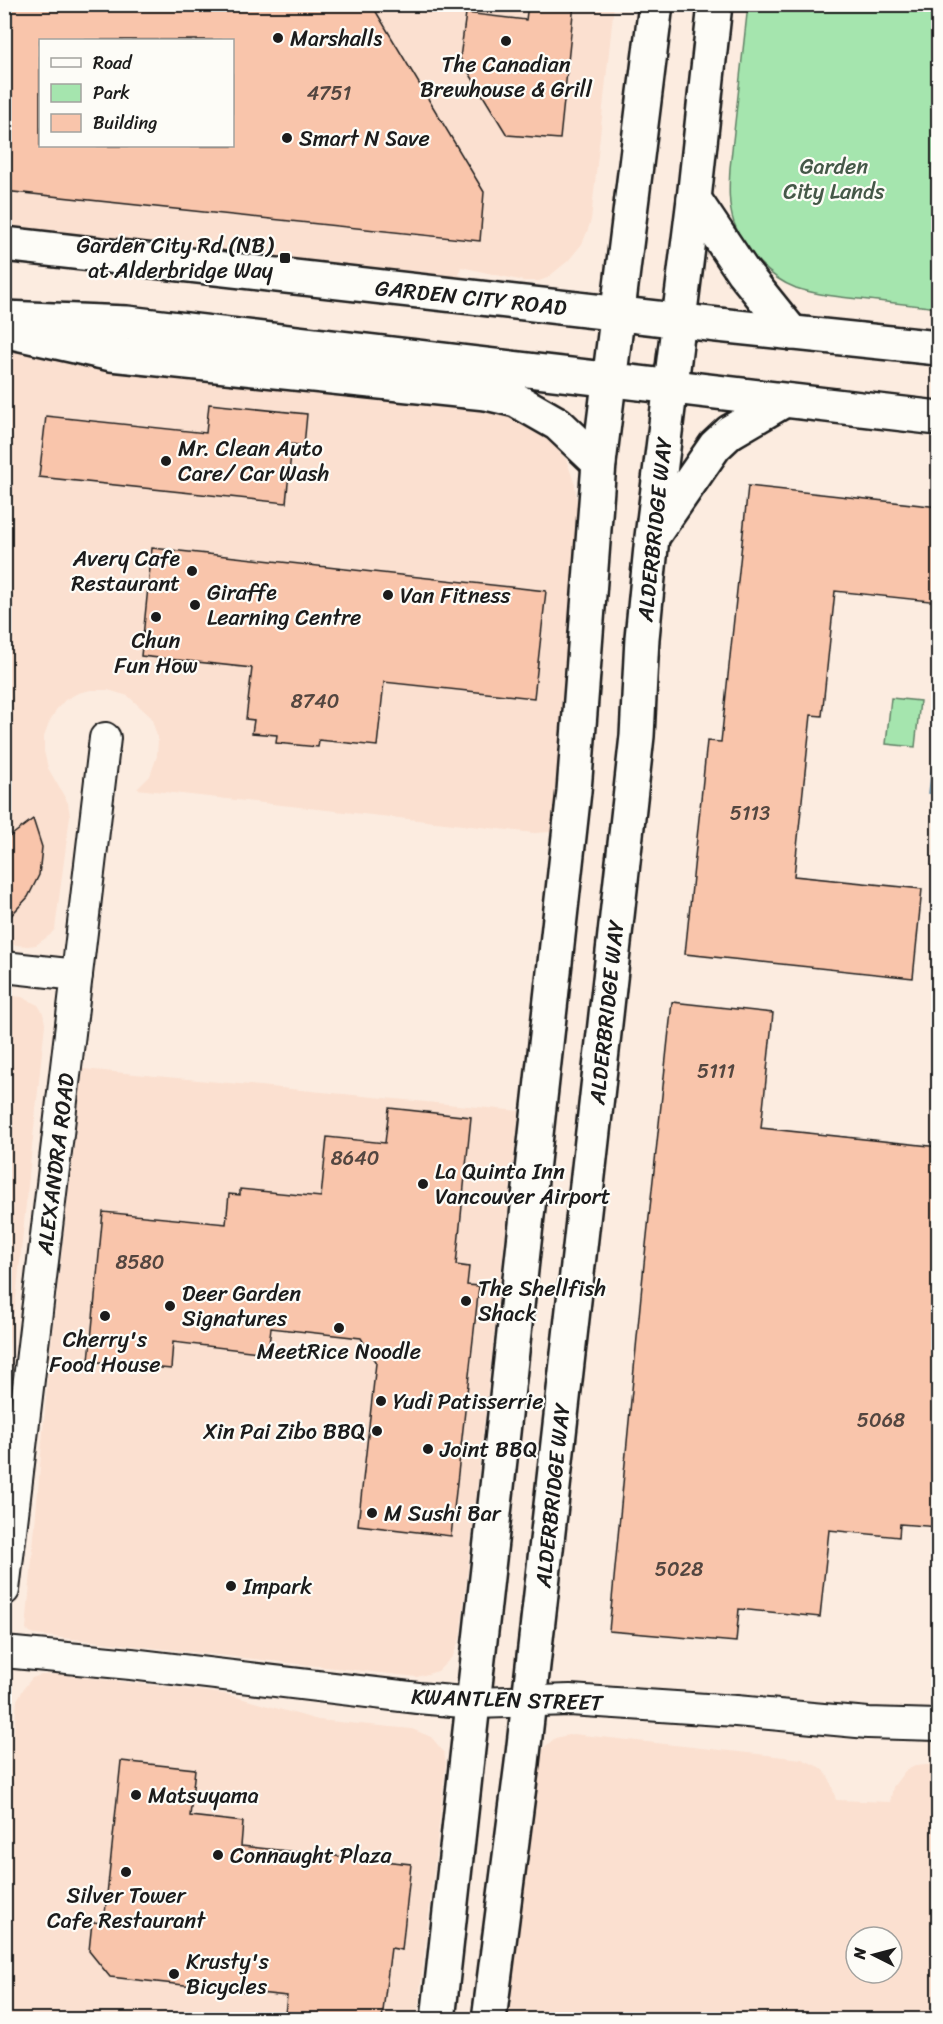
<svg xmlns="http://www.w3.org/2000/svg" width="943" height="2024" viewBox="0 0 943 2024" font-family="Sriracha,sans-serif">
<rect width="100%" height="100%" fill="#fcece0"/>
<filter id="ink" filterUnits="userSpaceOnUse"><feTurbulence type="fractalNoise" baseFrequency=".0167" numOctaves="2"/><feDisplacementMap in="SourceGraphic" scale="12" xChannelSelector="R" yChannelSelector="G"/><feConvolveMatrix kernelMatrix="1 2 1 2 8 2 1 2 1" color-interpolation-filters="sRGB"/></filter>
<g filter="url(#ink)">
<g fill="#fbe0d0" fill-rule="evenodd">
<path d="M5 5H614L591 220 587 232 582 244 568 261 547 278 539 281H524L461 267 459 275 474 279V281L5 233ZM40 40H232V146H40Z"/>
<path d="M5 350 488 403 527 420 550 441 566 459 575 485 578 510 564 704 551 832 534 833 137 789 150 776 157 756 158 739 151 717 128 696 108 690H91L78 693 65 700 56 710 49 723 44 737V751L48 768 68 803 70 816 55 929 50 935 36 945 27 946 5 944Z"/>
<path d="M5 995 22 997 38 1005 43 1013 45 1024 17 1289 5 1379Z"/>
<path d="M83 1069 519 1111 460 1638 453 1656 438 1671 417 1677 36 1635 26 1630 49 1362Z"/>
<path d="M57 1674 226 1694 318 1720 412 1729 431 1737 444 1752 446 1763 417 2019 5 2020V1819L17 1700 24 1688 32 1678 41 1675Z"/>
<path d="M573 1734 802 1759 819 1767 825 1772 830 1780 836 1800 890 1802 893 1787 905 1771 915 1766 938 1764V2019L504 2020 540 1751 555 1738ZM856 1937H892V1973H856Z"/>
</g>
<g fill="#a5e5ae" stroke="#608065" stroke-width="1.5">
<path d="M748 5H938V308C912 305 886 302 860 299 839 297 817 295 796 288 769 278 744 250 734 223 728 205 729 186 730 168Z"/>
<path d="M891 698 920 701 915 747 886 744Z"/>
</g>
<path fill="#91cef1" stroke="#62879c" stroke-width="1.5" d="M932 765 938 766V794L929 793Z"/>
<g fill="#f9c5ab" stroke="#1c1c1c" stroke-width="1.5" fill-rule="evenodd">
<path d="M4 4H322L375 10 484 192 480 241 4 191ZM40 40H232V146H40Z"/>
<path d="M528 4H574L560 139 507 135 460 58 466 13 526 20Z"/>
<path d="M209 404 307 414 304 446 292 444 286 503 39 477 46 416 206 433Z"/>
<path d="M748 486 939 507V602L835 591 822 716 811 715 794 876 922 889 913 978 685 954 707 741 721 742Z"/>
<path d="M152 548 546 591 534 698 384 682 377 746 319 740 318 747 276 743 277 735 252 733 254 720 246 719 252 668 141 656Z"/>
<path d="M33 819 42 847 39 875 28 897 4 923V841Z"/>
<path d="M672 1002 773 1013 761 1128 939 1147V1527L900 1524 899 1537 829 1530 820 1617 739 1609 736 1642 609 1631 644 1264Z"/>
<path d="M389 1108 471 1117 456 1265 469 1267 467 1285 479 1286 451 1536 358 1525 376 1363 361 1338 271 1328 268 1353 173 1342 171 1369 89 1361 103 1212 226 1224 229 1194 240 1195V1189L321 1197 327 1137 385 1143Z"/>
<path d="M121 1761 195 1769 190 1816 243 1822 241 1846 411 1864 402 1950 391 1948 382 2019H302L303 2016 285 2014 287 1996 110 1977 89 1951 92 1922 104 1923Z"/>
</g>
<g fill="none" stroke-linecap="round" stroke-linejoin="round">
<g stroke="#1c1c1c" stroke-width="34">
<g id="street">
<path d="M4 967 77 975"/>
<path d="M4 1590 105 738"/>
<path d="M4 1652 131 1664 418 1698 474 1703 570 1700 736 1711 868 1723 938 1725"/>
</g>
</g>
<g stroke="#1c1c1c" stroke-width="38">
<g id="secondary">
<path d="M694 199 743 272 792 333"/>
<path d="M4 244 718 325 938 348"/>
<path d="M4 318 127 323 938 418"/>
<path d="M16 333 111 354 486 393 516 400 558 424 599 463"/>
<path d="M655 533 715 446 730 432 783 401"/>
<path d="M438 2020 574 791 599 463 656 4"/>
<path d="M489 2020 522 1763 597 1096 637 736 642 638 652 537 694 199 715 4"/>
</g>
</g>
<use href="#street" stroke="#fdfcf7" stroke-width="30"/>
<use href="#secondary" stroke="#fdfcf7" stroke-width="33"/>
</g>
</g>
<g fill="#1c1c1c" stroke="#fdfcf7" stroke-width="2">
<circle cx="278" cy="38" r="6"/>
<circle cx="506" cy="41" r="6"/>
<circle cx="287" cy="138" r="6"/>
<rect x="279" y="252" width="12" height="12" rx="3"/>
<circle cx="166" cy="461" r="6"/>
<circle cx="192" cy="571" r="6"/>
<circle cx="388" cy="595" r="6"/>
<circle cx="195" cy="605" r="6"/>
<circle cx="156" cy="617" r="6"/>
<circle cx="423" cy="1184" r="6"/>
<circle cx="466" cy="1301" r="6"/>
<circle cx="170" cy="1306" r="6"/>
<circle cx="105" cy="1316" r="6"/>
<circle cx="339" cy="1328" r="6"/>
<circle cx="381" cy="1401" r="6"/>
<circle cx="377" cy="1431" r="6"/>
<circle cx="428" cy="1449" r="6"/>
<circle cx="372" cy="1513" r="6"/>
<circle cx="231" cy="1586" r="6"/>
<circle cx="136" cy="1795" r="6"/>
<circle cx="218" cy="1855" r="6"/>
<circle cx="126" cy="1872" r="6"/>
<circle cx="174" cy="1974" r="6"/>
</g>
<g text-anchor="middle" stroke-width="4.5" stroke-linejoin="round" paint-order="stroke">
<g font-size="20" fill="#534640">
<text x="329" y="100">4751</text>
<text x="315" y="708">8740</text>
<text x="750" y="820">5113</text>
<text x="716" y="1078">5111</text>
<text x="355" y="1165">8640</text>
<text x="140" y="1269">8580</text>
<text x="881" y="1427">5068</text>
<text x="679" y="1576">5028</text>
</g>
<g font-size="22" fill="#1c1c1c" stroke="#fdfcf7" text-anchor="start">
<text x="290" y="46">Marshalls</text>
<text x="506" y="72" text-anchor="middle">The Canadian<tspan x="506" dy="25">Brewhouse &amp; Grill</tspan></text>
<text x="299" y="146">Smart N Save</text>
<text x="273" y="253" text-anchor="end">Garden City Rd (NB)<tspan x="273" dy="25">at Alderbridge Way</tspan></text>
<text x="178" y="456">Mr. Clean Auto<tspan x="178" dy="25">Care/ Car Wash</tspan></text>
<text x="180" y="566" text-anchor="end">Avery Cafe<tspan x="180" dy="25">Restaurant</tspan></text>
<text x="207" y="600">Giraffe<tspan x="207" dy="25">Learning Centre</tspan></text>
<text x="400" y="603">Van Fitness</text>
<text x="156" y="648" text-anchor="middle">Chun<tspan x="156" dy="25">Fun How</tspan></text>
<text x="435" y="1179">La Quinta Inn<tspan x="435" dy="25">Vancouver Airport</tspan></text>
<text x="478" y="1296">The Shellfish<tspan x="478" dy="25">Shack</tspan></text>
<text x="182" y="1301">Deer Garden<tspan x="182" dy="25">Signatures</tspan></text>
<text x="105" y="1347" text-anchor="middle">Cherry's<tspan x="105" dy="25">Food House</tspan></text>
<text x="339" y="1359" text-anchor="middle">MeetRice Noodle</text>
<text x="393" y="1409">Yudi Patisserrie</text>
<text x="365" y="1439" text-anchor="end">Xin Pai Zibo BBQ</text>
<text x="440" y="1457">Joint BBQ</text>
<text x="384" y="1521">M Sushi Bar</text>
<text x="243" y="1594">Impark</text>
<text x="148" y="1803">Matsuyama</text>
<text x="230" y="1863">Connaught Plaza</text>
<text x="126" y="1903" text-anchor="middle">Silver Tower<tspan x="126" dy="25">Cafe Restaurant</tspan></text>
<text x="186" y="1969">Krusty's<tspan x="186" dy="25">Bicycles</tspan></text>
</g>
<g font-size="22" fill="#455848" stroke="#fdfcf7">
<text x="834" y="174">Garden<tspan x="834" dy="25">City Lands</tspan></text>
</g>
<g font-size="22" fill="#1c1c1c" stroke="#fdfcf7">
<text transform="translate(471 297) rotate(6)" y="8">GARDEN CITY ROAD</text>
<text transform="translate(654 529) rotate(-84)" y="8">ALDERBRIDGE WAY</text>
<text transform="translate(606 1012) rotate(-84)" y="8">ALDERBRIDGE WAY</text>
<text transform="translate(55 1164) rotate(-83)" y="8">ALEXANDRA ROAD</text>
<text transform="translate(552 1495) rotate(-84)" y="8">ALDERBRIDGE WAY</text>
<text transform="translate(507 1699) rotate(2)" y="8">KWANTLEN STREET</text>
</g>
</g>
<rect width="943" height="2024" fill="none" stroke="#fdfcf7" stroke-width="24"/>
<rect x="12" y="12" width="919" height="2000" fill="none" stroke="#1c1c1c" stroke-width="2" filter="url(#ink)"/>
<rect x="39" y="39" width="195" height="108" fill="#fdfcf7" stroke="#a3a29f" stroke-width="1.5"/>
<rect x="51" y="58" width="30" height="9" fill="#fdfcf7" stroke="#a3a29f" stroke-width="1.5"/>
<text x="93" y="69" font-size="18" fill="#1c1c1c">Road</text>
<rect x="51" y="84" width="30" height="18" fill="#a5e5ae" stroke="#a3a29f" stroke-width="1.5"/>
<text x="93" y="99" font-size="18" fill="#1c1c1c">Park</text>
<rect x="51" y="114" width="30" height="18" fill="#f9c5ab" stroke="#a3a29f" stroke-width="1.5"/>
<text x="93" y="129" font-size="18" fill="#1c1c1c">Building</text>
<g transform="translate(874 1955) rotate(276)"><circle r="28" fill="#fdfcf7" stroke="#a3a29f" stroke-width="1.5"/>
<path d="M0-4.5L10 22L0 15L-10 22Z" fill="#1c1c1c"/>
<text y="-9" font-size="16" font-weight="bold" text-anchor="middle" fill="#1c1c1c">N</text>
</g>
</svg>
